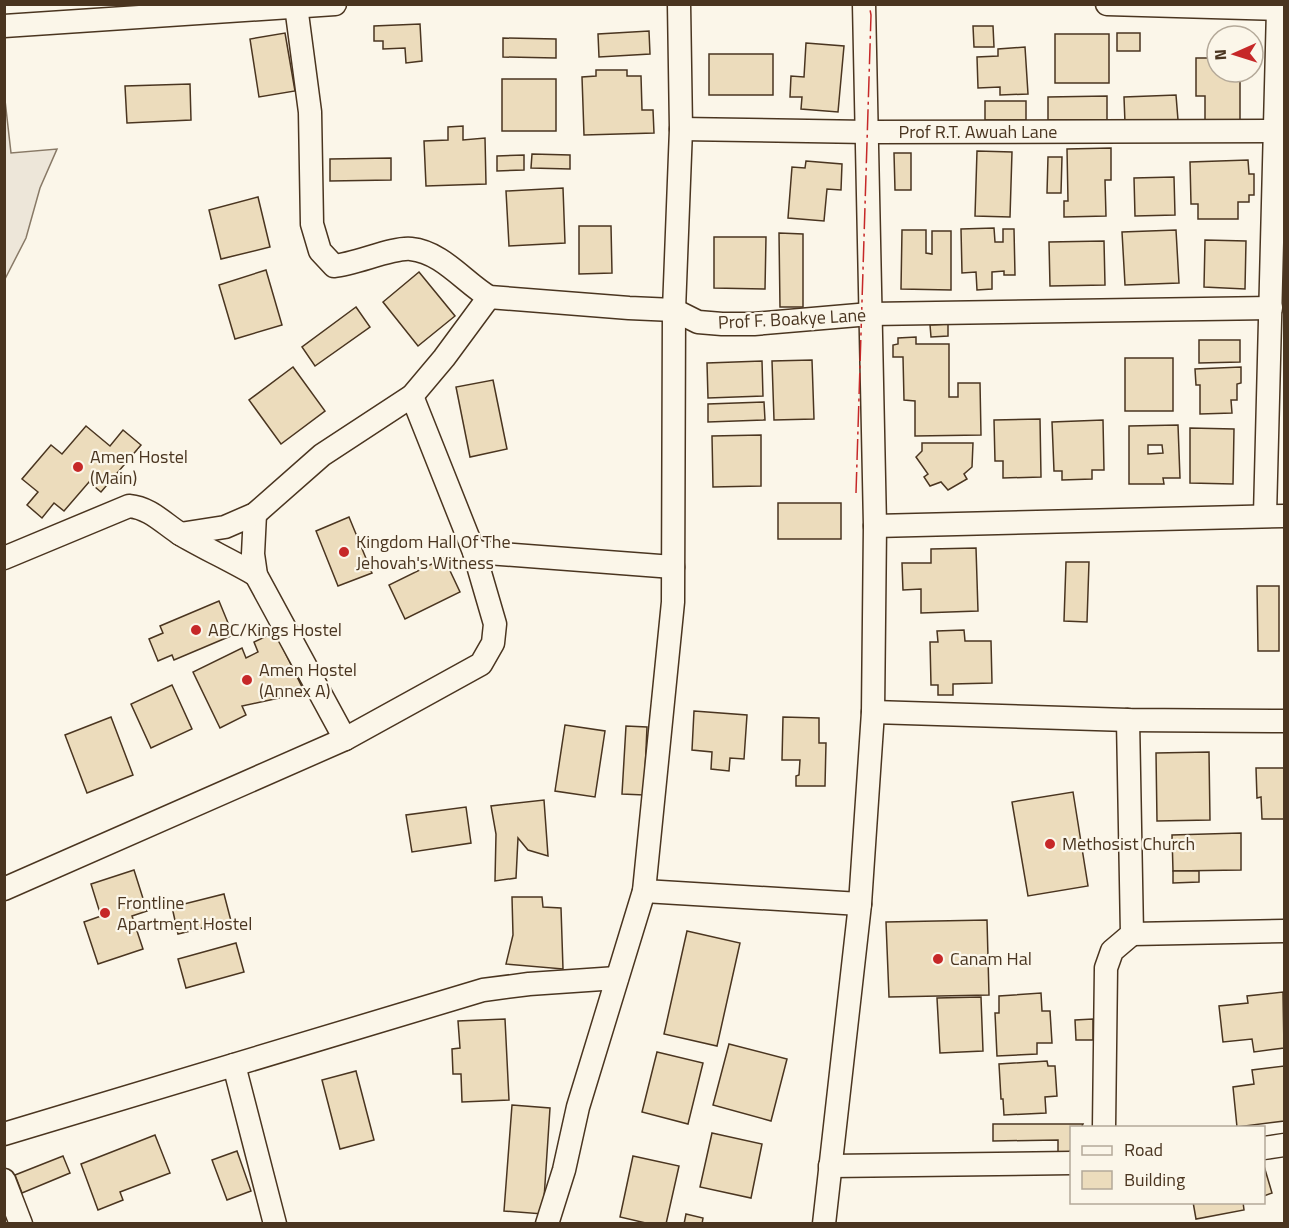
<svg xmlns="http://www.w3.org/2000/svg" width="1289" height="1228" viewBox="0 0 1289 1228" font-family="'Titillium Web',sans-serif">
<rect width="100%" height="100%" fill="#fbf6e9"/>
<path fill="#ede6d9" stroke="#887966" stroke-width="1.5" d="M5 100 11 153 57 149 40 188 26 238 5 279Z"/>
<g fill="#ecdcbc" stroke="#4a3520" stroke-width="1.5" fill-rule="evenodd">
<path d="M420 24 422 61 406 63 405 48 383 49V41H374V26Z"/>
<path d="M973 26H993L994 47H974Z"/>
<path d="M649 31 650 54 599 57 598 34Z"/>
<path d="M285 33 295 91 259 97 250 39Z"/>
<rect x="1117" y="33" width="23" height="18"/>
<rect x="1055" y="34" width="54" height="49"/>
<path d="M503 38 556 39V58L503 57Z"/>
<path d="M806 43 844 46 838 112 801 109 802 97H790L791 76 804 77Z"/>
<path d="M1025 47 1028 94 1000 95V87L978 88 977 57 998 56V49Z"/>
<rect x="709" y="54" width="64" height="41"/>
<path d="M1196 58H1217V72H1240V121H1205V96H1196Z"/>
<path d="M596 70H627V76H641L642 110H653L654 133 584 135 582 77 596 76Z"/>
<rect x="502" y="79" width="54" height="52"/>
<path d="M190 84 191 120 127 123 125 86Z"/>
<path d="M1176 95 1178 120 1125 123 1124 97Z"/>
<path d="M1107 96V120H1048V97Z"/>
<rect x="985" y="101" width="41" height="19"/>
<path d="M463 126V140L485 138 486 184 426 186 424 141 448 140V127Z"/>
<path d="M1111 148V180H1105L1106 216 1064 217V201H1068L1067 149Z"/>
<path d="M977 151 1012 152 1010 217 975 216Z"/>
<path d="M894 153H911V190H895Z"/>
<path d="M532 154 570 155V169L531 168Z"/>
<path d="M524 155V170L497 171V156Z"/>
<path d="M1048 157H1062L1061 193H1047Z"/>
<path d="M391 158V180L330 181V159Z"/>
<path d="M1248 160 1249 174H1254V195H1249V202H1238V219H1198V204H1191L1190 162Z"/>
<path d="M806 161 842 164 841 190 827 189 824 221 788 218 792 167 805 168Z"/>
<path d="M1174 177 1175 215 1135 216 1134 178Z"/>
<path d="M563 188 565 243 509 246 506 191Z"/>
<path d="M258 197 270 247 221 259 209 210Z"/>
<path d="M579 226H611L612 273 579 274Z"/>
<path d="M994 228 995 242H1003V229H1014L1015 275H1004V271L992 272V289L977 290 976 272 962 273 961 229Z"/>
<path d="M902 230H926V253L932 254V231H951V290L901 289Z"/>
<path d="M1176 230 1179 283 1125 285 1122 232Z"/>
<path d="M779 233 803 234V307H780Z"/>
<path d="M714 237H766L765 289 714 288Z"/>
<path d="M1205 240 1246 241 1245 289 1204 287Z"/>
<path d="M1104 241 1105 285 1050 286 1049 242Z"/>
<path d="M266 270 282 325 235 339 219 285Z"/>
<path d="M419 272 455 316 418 346 383 302Z"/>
<path d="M356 307 370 327 315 366 302 347Z"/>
<path d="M948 324V336L931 337 930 325Z"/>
<path d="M916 337V344H949V397H958V383H980L981 435 915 436V401L904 400 903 357H893V345L898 344V338Z"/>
<path d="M1199 340H1240V362L1199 363Z"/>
<rect x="1125" y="358" width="48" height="53"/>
<path d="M812 360 814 419 774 420 772 361Z"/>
<path d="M762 361 763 396 708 398 707 363Z"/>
<path d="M293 367 325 411 281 444 249 400Z"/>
<path d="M1241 367V383L1237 384V400H1231L1232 413 1200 414V385H1196L1195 369Z"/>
<path d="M493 380 507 449 470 457 456 387Z"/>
<path d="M764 402 765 420 708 422V404Z"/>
<path d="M1040 419 1041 477 1003 478V461H995L994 420Z"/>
<path d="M1103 420 1104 470H1092V479L1062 480V471H1054L1052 422Z"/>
<path d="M1178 425 1180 478H1163L1164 484H1129V426ZM1148 445H1162L1163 453 1148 454Z"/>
<path d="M86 426 110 446 123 430 141 445 101 492 89 482 64 511 54 503 42 518 27 505 38 492 22 479 51 445 62 454Z"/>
<path d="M1190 428 1234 429 1233 484 1190 483Z"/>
<path d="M761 435V486L713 487 712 436Z"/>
<path d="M922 443H973L972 467 964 474 967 479 948 490 941 482 930 486 924 477 928 474 916 457 922 451Z"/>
<rect x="778" y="503" width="63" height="36"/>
<path d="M349 517 372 573 338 586 316 531Z"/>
<path d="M976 548 978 611 921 613V589L903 590 902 563H931V549Z"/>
<path d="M444 558 460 592 405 619 389 585Z"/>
<path d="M1066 562H1089L1087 622 1064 621Z"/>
<path d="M1257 586H1279V651H1258Z"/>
<path d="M219 601 233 635 174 660 172 655 158 661 149 639 163 633 160 626Z"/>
<path d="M964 630 965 641H991L992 683 953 684V695H938V685H931L930 642H938L937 631Z"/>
<path d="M275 632 302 687 279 698 242 706 246 715 220 728 193 672 242 648 246 658 258 652 254 642Z"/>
<path d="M172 685 192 729 151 748 131 704Z"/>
<path d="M694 711 747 715 744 759 730 758 729 771 711 769 712 752 692 750Z"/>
<path d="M111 717 133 775 87 793 65 735Z"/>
<path d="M783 717 819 718V743H826L825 786H796V776L799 775 800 760H782Z"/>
<path d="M565 725 605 731 595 797 555 791Z"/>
<path d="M626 726 647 727 644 795 622 794Z"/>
<path d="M1209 752 1210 820 1157 821 1156 753Z"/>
<path d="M1256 768H1284V819H1262L1261 797 1257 798Z"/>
<path d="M1073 792 1088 886 1028 896 1012 802Z"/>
<path d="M544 800 548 856 528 850 518 838 516 878 495 881 496 834 491 806Z"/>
<path d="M466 807 471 843 412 852 406 815Z"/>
<path d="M1241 833V870L1173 871 1172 835Z"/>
<path d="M134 870 147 911 132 916 143 949 98 964 84 922 101 916 91 884Z"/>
<path d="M1173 871H1199V882L1173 883Z"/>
<path d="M224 894 231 921 178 934 172 907Z"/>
<path d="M512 897H542L543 907 561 908 563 969 506 964 513 935Z"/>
<path d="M987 920 989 995 889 997 886 922Z"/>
<path d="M687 931 740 943 717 1046 664 1034Z"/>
<path d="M236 943 244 972 186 988 178 959Z"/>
<path d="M1283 992 1284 1048 1254 1052 1252 1039 1223 1042 1219 1006 1248 1003 1247 996Z"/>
<path d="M1041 993 1042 1011H1050L1052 1043H1037V1054L997 1056 995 1013H999V996Z"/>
<path d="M981 997 983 1051 940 1053 937 998Z"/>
<path d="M505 1019 509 1100 462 1102 461 1074H453L452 1049 460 1048 458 1021Z"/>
<path d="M1093 1019V1040H1076L1075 1020Z"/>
<path d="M729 1044 787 1059 771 1121 713 1105Z"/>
<path d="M657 1052 703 1063 688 1124 642 1112Z"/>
<path d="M1047 1061 1048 1066H1055L1057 1096 1045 1097 1046 1113 1004 1115 1003 1099H1001L999 1064Z"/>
<path d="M1284 1066V1121L1237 1127 1233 1087 1254 1084 1252 1070Z"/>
<path d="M356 1071 374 1140 340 1149 322 1080Z"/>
<path d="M512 1105 550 1108 543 1214 504 1211Z"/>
<path d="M993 1124H1083L1081 1128H1072V1148L1069 1152H1058V1140L993 1141Z"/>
<path d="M712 1133 762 1144 751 1198 700 1187Z"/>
<path d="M155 1135 170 1173 120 1192 123 1200 98 1210 81 1164Z"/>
<path d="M237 1151 251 1191 227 1200 212 1160Z"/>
<path d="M63 1156 70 1173 22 1193 15 1175Z"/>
<path d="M633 1156 679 1166 666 1224H650L620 1217Z"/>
<path d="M1264 1166 1272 1193 1264 1196Z"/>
<path d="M1193 1202H1243L1244 1210 1196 1219Z"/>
<path d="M686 1214 703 1218 702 1224H684Z"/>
</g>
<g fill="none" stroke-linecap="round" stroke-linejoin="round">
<g stroke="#4a3520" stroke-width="25">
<g id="minor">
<path d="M1107 4 1284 9"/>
<path d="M296 6 310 112 312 224 320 251 334 266C356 264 393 247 411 249 442 252 464 282 489 297L629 308 674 310 698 322 722 324H754L870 314 1271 308"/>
<path d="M4 26 335 4"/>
<path d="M681 129 868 132 1275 131"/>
<path d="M255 514 253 554 256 575 345 739"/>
<path d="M1265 515 1278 9"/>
<path d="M875 526 1284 516"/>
<path d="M180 534 225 527 255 514 322 455 412 396 444 358 489 297"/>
<path d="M474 552 673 567"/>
<path d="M4 558 129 506C151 508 164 524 182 535 206 549 232 561 256 575"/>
<path d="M873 712 1128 720 1284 721"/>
<path d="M4 889 345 739 481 664 493 643 495 624 474 552 412 396"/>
<path d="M644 891 860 904"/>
<path d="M1132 934 1284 931"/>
<path d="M234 1065 275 1224"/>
<path d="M1104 1128 1106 968 1112 951 1132 934 1128 720"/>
<path d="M4 1134 483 990 529 984 617 978"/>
<path d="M1264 1148 1284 1145"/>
<path d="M830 1166 1072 1163"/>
<path d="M4 1180 21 1224"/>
<path d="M547 1224 564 1170 578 1107 644 891 673 602 674 310 681 129 679 4"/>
<path d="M824 1224 860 904 873 712 875 526 864 4"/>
</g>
</g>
<use href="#minor" stroke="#fbf6e9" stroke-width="22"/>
<path stroke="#c62828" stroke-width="1.5" stroke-dasharray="21 4.5 3 4.5" stroke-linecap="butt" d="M856 493 871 15 869 4"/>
</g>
<g fill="#c62828" stroke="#fbf6e9" stroke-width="2">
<circle cx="78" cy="467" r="6"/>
<circle cx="344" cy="552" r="6"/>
<circle cx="196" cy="630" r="6"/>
<circle cx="247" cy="680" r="6"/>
<circle cx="1050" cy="844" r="6"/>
<circle cx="105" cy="913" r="6"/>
<circle cx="938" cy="959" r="6"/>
</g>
<g text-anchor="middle" stroke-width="4.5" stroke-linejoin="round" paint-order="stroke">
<g font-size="18" fill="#4a3520" stroke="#fbf6e9">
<text x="978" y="138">Prof R.T. Awuah Lane</text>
<text transform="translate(792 319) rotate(-3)" y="6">Prof F. Boakye Lane</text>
</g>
<g font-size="18" fill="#4a3520" stroke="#fbf6e9" text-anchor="start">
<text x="90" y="463">Amen Hostel<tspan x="90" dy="21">(Main)</tspan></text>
<text x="356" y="548">Kingdom Hall Of The<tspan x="356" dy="21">Jehovah's Witness</tspan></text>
<text x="208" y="636">ABC/Kings Hostel</text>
<text x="259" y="676">Amen Hostel<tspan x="259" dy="21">(Annex A)</tspan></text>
<text x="1062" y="850">Methosist Church</text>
<text x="117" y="909">Frontline<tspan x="117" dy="21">Apartment Hostel</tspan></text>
<text x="950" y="965">Canam Hal</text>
</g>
</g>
<rect width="1289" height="1228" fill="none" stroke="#4a3520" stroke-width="12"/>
<rect x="1070" y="1126" width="195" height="78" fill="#fbf6e9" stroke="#b4a999" stroke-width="1.5"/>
<rect x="1082" y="1146" width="30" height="9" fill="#fbf6e9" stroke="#b4a999" stroke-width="1.5"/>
<text x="1124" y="1156" font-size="18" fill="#4a3520">Road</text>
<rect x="1082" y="1171" width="30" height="18" fill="#ecdcbc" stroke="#b4a999" stroke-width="1.5"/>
<text x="1124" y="1186" font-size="18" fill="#4a3520">Building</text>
<g transform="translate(1235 54) rotate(267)"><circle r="28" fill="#fbf6e9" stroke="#b4a999" stroke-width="1.5"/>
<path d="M0-4.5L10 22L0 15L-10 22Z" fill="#c62828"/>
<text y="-9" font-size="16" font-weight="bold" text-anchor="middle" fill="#4a3520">N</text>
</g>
</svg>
